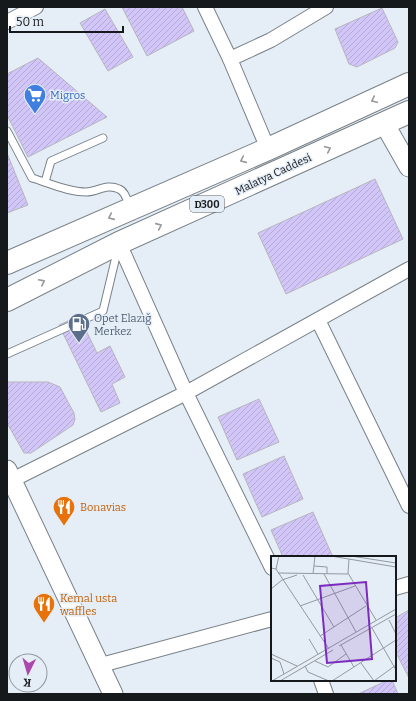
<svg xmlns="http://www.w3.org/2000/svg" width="416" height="701" viewBox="0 0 416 701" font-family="Bitter,serif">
<defs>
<pattern id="building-hatch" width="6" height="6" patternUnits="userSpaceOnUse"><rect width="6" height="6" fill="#d1c6f7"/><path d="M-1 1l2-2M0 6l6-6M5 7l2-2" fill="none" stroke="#b3aad3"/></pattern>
</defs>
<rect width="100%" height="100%" fill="#e5eef6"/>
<g fill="url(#building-hatch)" stroke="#b7b5bf">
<path d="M122 7H182L194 31 147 56Z"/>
<path d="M382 8 398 42 395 48 357 67 349 64 335 29Z"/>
<path d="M105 9 133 57 108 71 80 23Z"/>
<path d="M38 58 107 117 28 157 7 115V74Z"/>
<path d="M7 153 28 205 7 213Z"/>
<path d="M375 179 403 239 286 294 258 233Z"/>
<path d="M79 316 97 353 110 346 125 377 112 384 120 403 101 412 59 325Z"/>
<path d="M7 382H48L60 387 74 413 75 419 73 425 31 453H24L7 423Z"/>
<path d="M259 399 279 442 237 460 218 417Z"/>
<path d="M284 456 303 499 262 517 243 474Z"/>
<path d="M313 512 332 555 327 557H283L271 530Z"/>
<path d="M409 610V678L395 651V618Z"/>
<path d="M388 680H392L398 694H358Z"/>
</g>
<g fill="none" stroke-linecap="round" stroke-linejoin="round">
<g stroke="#798188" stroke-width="9">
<g id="lane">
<path d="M7 131 32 178C49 183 68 192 86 192 98 192 106 183 119 189 126 192 127 201 130 207"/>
<path d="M45 182 51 161 103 138"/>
<path d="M7 354 103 311 118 248"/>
</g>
</g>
<g stroke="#798188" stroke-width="16">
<g id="street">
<path d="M205 7 230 59 268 149"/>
<path d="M7 22 36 7"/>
<path d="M230 59 271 40 326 7"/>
<path d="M119 243 186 393 272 568"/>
<path d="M318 320 409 506"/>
<path d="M12 480 186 393 409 269"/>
<path d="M395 588 409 584"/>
<path d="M101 665 272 619"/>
<path d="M321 680 326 694"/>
</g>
</g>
<g stroke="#798188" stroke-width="21">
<g id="secondary">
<path d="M384 123 409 167"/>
<path d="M7 470 113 694"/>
</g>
</g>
<g stroke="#798188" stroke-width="24">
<g id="highway">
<path d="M7 263 268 149 409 84"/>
<path d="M7 300 119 243 409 112"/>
</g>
</g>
<use href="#lane" stroke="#fff" stroke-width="7"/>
<use href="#street" stroke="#fff" stroke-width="14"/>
<use href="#secondary" stroke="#fff" stroke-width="19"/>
<use href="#highway" stroke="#fff" stroke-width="22"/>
</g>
<defs><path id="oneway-chevron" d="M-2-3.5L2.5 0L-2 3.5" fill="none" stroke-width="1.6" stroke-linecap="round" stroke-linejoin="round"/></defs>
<g stroke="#969899">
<use href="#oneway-chevron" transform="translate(374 100) rotate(155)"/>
<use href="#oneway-chevron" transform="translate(328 149) rotate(-25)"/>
<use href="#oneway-chevron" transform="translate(243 160) rotate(156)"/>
<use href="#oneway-chevron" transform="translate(111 217) rotate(156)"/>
<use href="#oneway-chevron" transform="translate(159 226) rotate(-24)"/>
<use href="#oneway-chevron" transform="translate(42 282) rotate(-27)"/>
</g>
<defs>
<g id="supermarket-pin" transform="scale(1.15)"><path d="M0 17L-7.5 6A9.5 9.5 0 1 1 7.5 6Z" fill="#3f7fe0" stroke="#e5eef6"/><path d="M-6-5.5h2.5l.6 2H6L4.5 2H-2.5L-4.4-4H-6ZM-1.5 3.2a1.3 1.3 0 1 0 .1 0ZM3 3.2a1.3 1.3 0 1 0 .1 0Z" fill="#fff"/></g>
<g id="fuel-pin" transform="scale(1.15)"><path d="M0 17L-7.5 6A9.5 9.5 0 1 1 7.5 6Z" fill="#5c6f8a" stroke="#e5eef6"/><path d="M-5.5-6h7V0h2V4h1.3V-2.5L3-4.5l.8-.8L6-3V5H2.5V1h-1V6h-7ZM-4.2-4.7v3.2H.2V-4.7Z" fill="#fff"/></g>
<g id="restaurant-pin" transform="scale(1.15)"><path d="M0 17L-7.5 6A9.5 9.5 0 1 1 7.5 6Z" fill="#e8710a" stroke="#e5eef6"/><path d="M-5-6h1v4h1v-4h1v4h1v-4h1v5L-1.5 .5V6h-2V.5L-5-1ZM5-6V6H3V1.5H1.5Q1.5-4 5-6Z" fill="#fff"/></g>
</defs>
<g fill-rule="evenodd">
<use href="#supermarket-pin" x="35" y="95"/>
<use href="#fuel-pin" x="79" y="324"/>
<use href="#restaurant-pin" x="64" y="507"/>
<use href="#restaurant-pin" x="44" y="604"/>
</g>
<g text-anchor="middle" stroke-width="3" stroke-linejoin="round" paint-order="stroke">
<rect fill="#e5eef6" stroke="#54595d" stroke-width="1" x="190" y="196" width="34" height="16" rx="3"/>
<g font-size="10" font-weight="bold" fill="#16191c">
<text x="207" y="208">D300</text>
</g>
<g font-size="11" fill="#366cbe" stroke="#e5eef6" text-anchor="start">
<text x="50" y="99">Migros</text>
</g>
<g font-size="11" fill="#16191c" stroke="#e5eef6">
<text transform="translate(273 174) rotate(-25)" y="4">Malatya Caddesi</text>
</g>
<g font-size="11" fill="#4e5e75" stroke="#e5eef6" text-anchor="start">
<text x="94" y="322">Opet Elazığ<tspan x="94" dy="13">Merkez</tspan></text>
</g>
<g font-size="11" fill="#c56008" stroke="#e5eef6" text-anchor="start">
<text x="80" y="511">Bonavias</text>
<text x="60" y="602">Kemal usta<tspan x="60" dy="13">waffles</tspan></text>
</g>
</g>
<g transform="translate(271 556)">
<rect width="125" height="125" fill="#e5eef6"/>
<path fill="none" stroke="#92999f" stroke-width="1" d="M60 0 125 11M80 0 125 7M78 3 77 17 105 64M43 10 56 11V18M0 12 5 13 58 93M5 13 8 0M7 17 77 18M42 18 44 0M53 18 85 76M32 19 63 71M0 33 11 24 26 19M29 50 84 30M118 64 125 78M101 72 125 114M49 80 95 50M38 83 47 98M70 89 83 111M68 90 125 58M0 98 26 110M0 102 9 106 13 118M44 105 57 111 75 98M90 107 103 125M34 110 37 116 58 125M1 125 125 53M9 125 62 94M61 125 125 84M103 125 125 109"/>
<path fill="#7b2cbf" fill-opacity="0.15" stroke="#7b2cbf" stroke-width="2" d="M95 26 101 103 56 107 49 30Z"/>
<rect width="125" height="125" fill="none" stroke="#16191c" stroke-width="2"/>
</g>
<rect width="416" height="701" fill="none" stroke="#16191c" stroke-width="16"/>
<g transform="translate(28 673) rotate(185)"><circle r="19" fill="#e5eef6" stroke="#92999f"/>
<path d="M0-3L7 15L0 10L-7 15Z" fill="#ad46aa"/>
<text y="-6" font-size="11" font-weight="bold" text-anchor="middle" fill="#16191c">K</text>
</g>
<path d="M10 26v6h113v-6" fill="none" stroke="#16191c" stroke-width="2"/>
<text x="16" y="26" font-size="12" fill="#16191c" stroke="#e5eef6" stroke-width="3" paint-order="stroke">50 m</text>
</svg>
